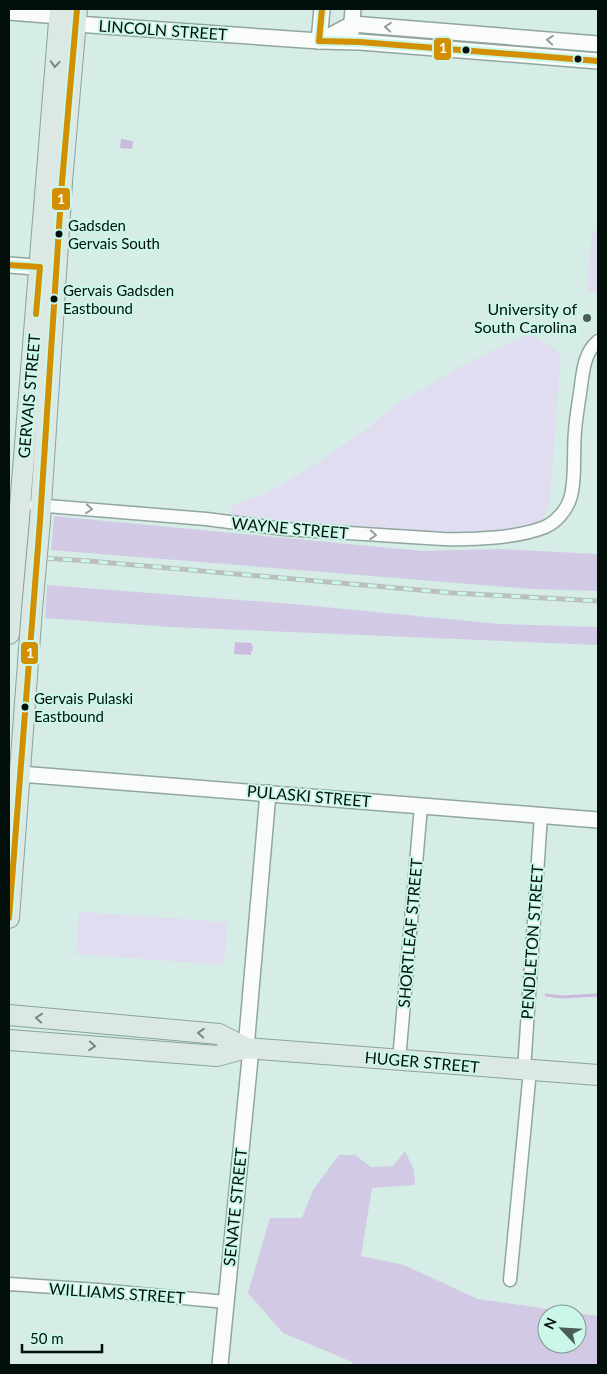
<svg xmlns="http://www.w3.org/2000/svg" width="607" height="1374" viewBox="0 0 607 1374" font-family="Lato,sans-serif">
<rect width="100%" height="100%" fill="#d5ede6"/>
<g fill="#e0ddf1">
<path d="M592 231H598V295L587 290Z"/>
<path d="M530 334C542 340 553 345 561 356L550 496 548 509 543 519 528 526 513 531 454 535 361 529 232 516 231 506 267 493 308 469 368 428 395 405 460 367 500 347Z"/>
<path d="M79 912 228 922 224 965 76 954Z"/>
</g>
<g fill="#d2cae4" fill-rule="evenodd">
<path d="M54 516 422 551 496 549 598 554V591L532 589 51 550Z"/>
<path d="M47 585 304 605 499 624 598 627V645L170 627 45 618Z"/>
<path d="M405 1151 414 1170 415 1185 372 1188 361 1256 404 1265 478 1299 598 1316V1365H352V1362L283 1333 248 1293 270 1218H302L313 1190 339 1155H355L371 1167 393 1166ZM547 1314H577V1344H547Z"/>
</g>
<g fill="#cabbde">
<path d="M121 139 132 141 133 142 132 149 120 148Z"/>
<path d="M235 642 252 643 251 646H253L252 652H251V655L234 654Z"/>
</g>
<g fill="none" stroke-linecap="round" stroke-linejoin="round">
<path stroke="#cabbde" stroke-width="3" d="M546 995 561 997 598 995"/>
<g stroke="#92a59f" stroke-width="15">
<g id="minor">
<path d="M35 505 206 519 285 529 443 539C473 540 518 538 545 527 556 522 566 511 570 499 576 482 573 451 575 431 576 416 579 401 581 386 583 369 585 352 598 341"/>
<path d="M399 1060 421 806"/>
<path d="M524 1070 541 815"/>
<path d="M510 1280 530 1070"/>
<path d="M9 1284 98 1290 226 1302"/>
</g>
</g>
<g stroke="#92a59f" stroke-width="18">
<g id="tertiary">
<path d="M9 12 59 16 76 24 319 41 360 42 598 61"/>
<path d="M351 33 353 9"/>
<path d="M319 41 322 9"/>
<path d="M320 41 352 24 598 44"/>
<path d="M9 265 48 268"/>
<path d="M20 774 598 820"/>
<path d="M246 1048 268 793"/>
<path d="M220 1365 251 1048"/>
</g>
</g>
<g stroke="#89a39c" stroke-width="22">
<g id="primary">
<path d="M19 519 60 9"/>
<path d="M40 521 62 182 77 9"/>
<path d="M9 634 11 608"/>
<path d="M9 918 32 609"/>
<path d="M9 1015 219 1034 246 1048 598 1075"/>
<path d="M9 1040 217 1056 246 1048"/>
</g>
</g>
<use href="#minor" stroke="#f9fcfb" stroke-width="12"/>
<use href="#tertiary" stroke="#f9fcfb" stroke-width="15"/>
<use href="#primary" stroke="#dbe8e4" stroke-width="20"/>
<g stroke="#bac0be" stroke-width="5">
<path id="rail" d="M9 556 89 561 454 593 598 601"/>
</g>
<use href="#rail" stroke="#cbf7ea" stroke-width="3" stroke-dasharray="9" stroke-linecap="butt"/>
<g stroke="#89a39c" stroke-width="22" stroke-linecap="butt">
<g id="primary-bridge">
<path d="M11 608 19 519"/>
<path d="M32 609 40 521"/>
</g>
</g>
<use href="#primary-bridge" stroke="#dbe8e4" stroke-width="20"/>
<g stroke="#cbf7ea" stroke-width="10">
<g id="bus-1">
<path d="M322 9 319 41 360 42 598 61"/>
<path d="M9 265 40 267 36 314"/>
<path d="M9 918 40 521 62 182 77 9"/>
</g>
</g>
<use href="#bus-1" stroke="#d28f02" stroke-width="6"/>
</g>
<defs><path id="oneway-chevron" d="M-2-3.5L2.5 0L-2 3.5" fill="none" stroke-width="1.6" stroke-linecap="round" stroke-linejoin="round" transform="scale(1.25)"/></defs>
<g stroke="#969d9b">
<use href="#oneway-chevron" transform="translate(388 27) rotate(-175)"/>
<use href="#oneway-chevron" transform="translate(550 40) rotate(-175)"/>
<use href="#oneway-chevron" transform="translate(89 509) rotate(5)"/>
<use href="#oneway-chevron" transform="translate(373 535) rotate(4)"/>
</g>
<g stroke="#798682">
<use href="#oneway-chevron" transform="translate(55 64) rotate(94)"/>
<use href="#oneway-chevron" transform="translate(39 1018) rotate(-175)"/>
<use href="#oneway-chevron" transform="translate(201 1033) rotate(-175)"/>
<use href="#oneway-chevron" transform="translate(92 1046) rotate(4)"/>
</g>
<g fill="#020f0b" stroke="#cbf7ea" stroke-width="2">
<circle cx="466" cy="50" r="4.5"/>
<circle cx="578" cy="59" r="4.5"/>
<circle cx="59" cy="234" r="4.5"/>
<circle cx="54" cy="299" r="4.5"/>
<circle cx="25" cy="707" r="4.5"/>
</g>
<circle fill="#4c5d58" stroke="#cbf7ea" stroke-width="2" cx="587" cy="318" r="5"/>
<g text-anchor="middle" stroke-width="4" stroke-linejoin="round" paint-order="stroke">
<g font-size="15" fill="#020f0b" stroke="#cbf7ea" text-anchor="start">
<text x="68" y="231">Gadsden<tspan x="68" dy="18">Gervais South</tspan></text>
<text x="63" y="296">Gervais Gadsden<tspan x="63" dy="18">Eastbound</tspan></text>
<text x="34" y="704">Gervais Pulaski<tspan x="34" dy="18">Eastbound</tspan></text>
</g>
<g font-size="16" fill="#020f0b" stroke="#cbf7ea">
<text transform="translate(163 30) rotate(4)" y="6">LINCOLN STREET</text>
<text transform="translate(29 396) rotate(-85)" y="6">GERVAIS STREET</text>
<text transform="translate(290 528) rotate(5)" y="6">WAYNE STREET</text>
<text transform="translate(309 796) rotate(5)" y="6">PULASKI STREET</text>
<text transform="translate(410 933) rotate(-85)" y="6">SHORTLEAF STREET</text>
<text transform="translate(532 942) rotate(-86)" y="6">PENDLETON STREET</text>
<text transform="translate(422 1062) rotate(5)" y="6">HUGER STREET</text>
<text transform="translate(235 1207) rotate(-84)" y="6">SENATE STREET</text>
<text transform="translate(117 1293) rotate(4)" y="6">WILLIAMS STREET</text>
</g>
<g font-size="16" fill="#020f0b" stroke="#cbf7ea" text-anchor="end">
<text x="577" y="315">University of<tspan x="577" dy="18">South Carolina</tspan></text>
</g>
</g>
<g stroke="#cbf7ea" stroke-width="2">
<rect x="433" y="37" width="19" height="24" rx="5" fill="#d28f02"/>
<rect x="51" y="187" width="20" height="24" rx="5" fill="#d28f02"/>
<rect x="20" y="641" width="19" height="24" rx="5" fill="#d28f02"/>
</g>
<g font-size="14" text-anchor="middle" font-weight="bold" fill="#fff">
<text x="443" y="53">1</text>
<text x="61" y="204">1</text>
<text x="30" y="658">1</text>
</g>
<rect width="607" height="1374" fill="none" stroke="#020f0b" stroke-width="20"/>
<g transform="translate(562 1329) rotate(295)"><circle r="24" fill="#cbf7ea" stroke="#7b9a91"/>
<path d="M0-4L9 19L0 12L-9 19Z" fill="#4c5d58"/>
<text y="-8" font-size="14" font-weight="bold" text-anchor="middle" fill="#020f0b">N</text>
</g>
<path d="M22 1344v8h80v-8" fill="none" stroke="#020f0b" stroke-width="2.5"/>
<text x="30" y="1344" font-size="15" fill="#020f0b" stroke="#cbf7ea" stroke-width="4" paint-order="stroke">50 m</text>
</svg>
